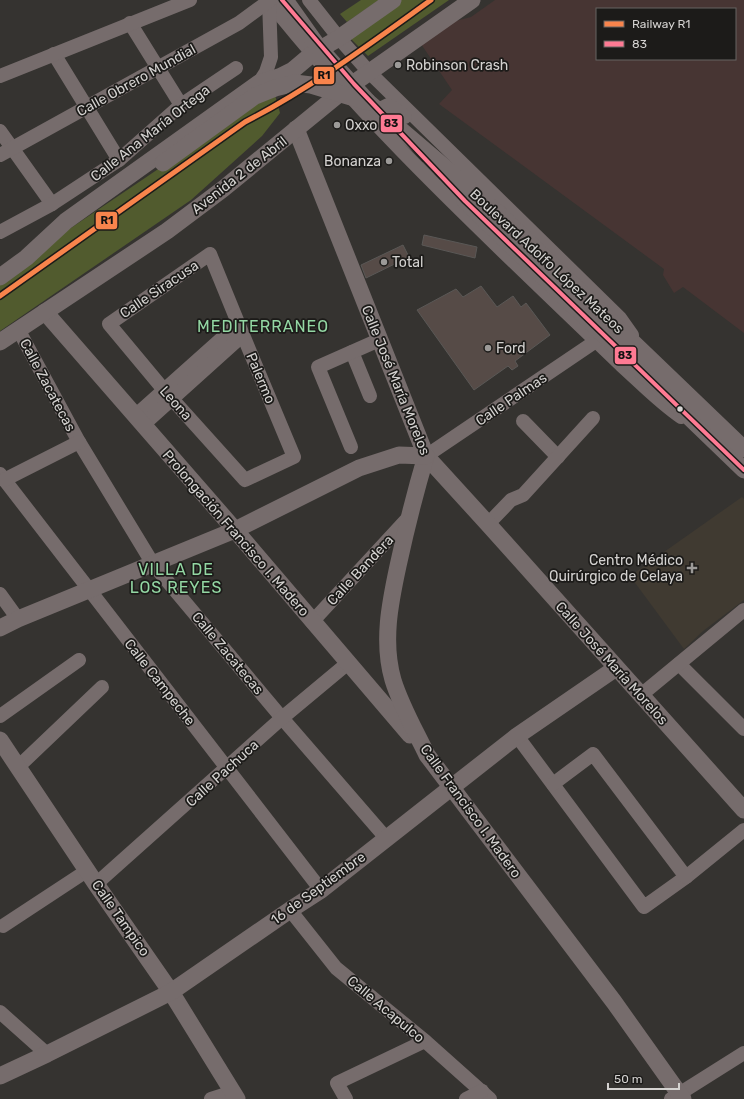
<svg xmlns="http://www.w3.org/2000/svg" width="744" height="1099" viewBox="0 0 744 1099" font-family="Rubik,sans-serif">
<rect width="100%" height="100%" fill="#353330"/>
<path fill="#473533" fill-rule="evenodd" d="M495 0H744V333L683 287 674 293 663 275 664 269 439 104 452 90 419 41 440 25 471 17ZM597 9H735V59H597Z"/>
<path fill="#403a31" d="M742 497 744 499V600L703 631 684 649 630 576Z"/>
<g fill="#515b2e">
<path d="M361 0H379L347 22 340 14Z"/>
<path d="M401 0H449L368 56 349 37Z"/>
<path d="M275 95 280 113 262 136 191 200 0 331V280L62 234 259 101Z"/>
</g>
<g fill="#564b47" stroke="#5a5856">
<path d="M424 235 477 247 475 258 422 245Z"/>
<path d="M403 245 409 257 366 278 361 265Z"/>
<path d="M481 286 497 307 513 296 521 307 526 303 550 335 515 361 518 366 512 370 508 366 474 390 417 310 456 289 463 297Z"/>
</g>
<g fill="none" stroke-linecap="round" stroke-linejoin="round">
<path stroke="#4d4b48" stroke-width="17" stroke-dasharray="17 8" stroke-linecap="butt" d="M426 159 465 201"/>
<g stroke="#766c6c" stroke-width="14">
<path d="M268 0C351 105 448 199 545 292 570 316 596 341 621 365 641 383 659 402 681 417"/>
<path d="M309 0 339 38 369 72 620 318 632 335"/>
<path d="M130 23 181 105"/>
<path d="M54 54 119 160"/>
<path d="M0 76 190 0"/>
<path d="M259 83 266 72 271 57 269 1"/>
<path d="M381 120 378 112 382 108 388 105 397 110 405 117"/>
<path d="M0 131 52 204"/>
<path d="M0 155 239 23 269 1"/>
<path d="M0 232 52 204 119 160 181 105 236 68"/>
<path d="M210 254 243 335 294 457 245 480 164 390 109 324Z"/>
<path d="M18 329 79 442 153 564 282 718 386 838"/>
<path d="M352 352 370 396"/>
<path d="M135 416 238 324"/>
<path d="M523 421 558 457"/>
<path d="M143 425 243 335"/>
<path d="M351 447 318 367 379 340"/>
<path d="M426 456 596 341"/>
<path d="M0 474 321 890"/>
<path d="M4 480 79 442"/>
<path d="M488 524 511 500 523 495 593 418"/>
<path d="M0 594 18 619"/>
<path d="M312 622 408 518"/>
<path d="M679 664 744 729"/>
<path d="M641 695 744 610"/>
<path d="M0 716 79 660"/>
<path d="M517 736 644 907 686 877 744 830"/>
<path d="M18 767 102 687"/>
<path d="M553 784 593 754 686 877"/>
<path d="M96 884 282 718 348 663"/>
<path d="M290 910 336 968 425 1041 490 1099"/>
<path d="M3 926 88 870"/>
<path d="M0 1012 47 1054"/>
<path d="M211 1099 233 1092"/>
<path d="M346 1099 337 1083 425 1041"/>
<path d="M466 1099 482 1091"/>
<path d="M671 1099 744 1053"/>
</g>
<g stroke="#766c6c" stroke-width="17">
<path d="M296 129 426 456 488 524 744 810"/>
<path d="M465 201 744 470"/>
<path d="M497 212 744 449"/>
<path d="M0 277 26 258 66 221 259 83 279 77 293 70 312 54 339 38 393 0"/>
<path d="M45 312 235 530 410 735"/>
<path d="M0 342 167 231 223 189 344 90 472 0"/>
<path d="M426 456C415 493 406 529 398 566 390 603 382 642 393 680 401 706 415 730 427 755L614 1002 683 1099"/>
<path d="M0 628 18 619 235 530 359 468 399 455 426 456"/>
<path d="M0 740 96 884 171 992 237 1099"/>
<path d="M0 1076 47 1054 171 992 290 910 321 890 452 787 517 736 616 668"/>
</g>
<g stroke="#766c6c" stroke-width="17">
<path d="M285 0 319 48 368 102 497 212"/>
<path d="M163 163 255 96 275 88 295 83 311 85 368 102"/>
</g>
<g stroke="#1c1b19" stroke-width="7">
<path id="bus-1" d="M282 0 354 84 465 201 744 470"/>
</g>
<use href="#bus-1" stroke="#fe7a93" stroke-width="4"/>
<g stroke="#1c1b19" stroke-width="8">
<path id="rail-1" d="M0 296 245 122C311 88 371 43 431 0"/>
</g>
<use href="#rail-1" stroke="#f8844c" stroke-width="5"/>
</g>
<g fill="#9c9a98" stroke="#1c1b19" stroke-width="1.5">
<circle cx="398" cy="65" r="4"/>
<circle cx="337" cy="125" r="4"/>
<circle cx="389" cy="161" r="4"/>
<circle cx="384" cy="262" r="4"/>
<circle cx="488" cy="348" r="4"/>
<path d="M690 562h4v4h4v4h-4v4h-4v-4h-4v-4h4z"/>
</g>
<circle fill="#d4d2d0" stroke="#1c1b19" stroke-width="1.5" cx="680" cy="409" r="3.5"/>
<g text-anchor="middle" stroke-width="3.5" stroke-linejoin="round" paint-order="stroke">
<g font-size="14" fill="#d4d2d0" stroke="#1c1b19" text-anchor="start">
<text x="406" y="70">Robinson Crash</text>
<text x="345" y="130">Oxxo</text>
<text x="381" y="166" text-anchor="end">Bonanza</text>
<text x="392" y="267">Total</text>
<text x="496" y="353">Ford</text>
<text x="683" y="565" text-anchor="end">Centro Médico<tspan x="683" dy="16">Quirúrgico de Celaya</tspan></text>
</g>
<g font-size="14" fill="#d4d2d0" stroke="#1c1b19">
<text transform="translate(136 80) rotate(-29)" y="5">Calle Obrero Mundial</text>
<text transform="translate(150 133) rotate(-38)" y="5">Calle Ana María Ortega</text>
<text transform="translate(239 175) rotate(-38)" y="5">Avenida 2 de Abril</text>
<text transform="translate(547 261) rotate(43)" y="5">Boulevard Adolfo López Mateos</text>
<text transform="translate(159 289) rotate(-34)" y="5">Calle Siracusa</text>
<text transform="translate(261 378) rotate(67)" y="5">Palermo</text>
<text transform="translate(396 380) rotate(68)" y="5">Calle José María Morelos</text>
<text transform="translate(48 385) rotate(62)" y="5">Calle Zacatecas</text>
<text transform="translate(511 399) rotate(-34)" y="5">Calle Palmas</text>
<text transform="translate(176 403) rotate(48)" y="5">Leona</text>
<text transform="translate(236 533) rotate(49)" y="5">Prolongación Francisco I. Madero</text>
<text transform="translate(360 570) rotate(-47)" y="5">Calle Bandera</text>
<text transform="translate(228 653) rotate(50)" y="5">Calle Zacatecas</text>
<text transform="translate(612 663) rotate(48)" y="5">Calle José María Morelos</text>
<text transform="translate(160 682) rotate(52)" y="5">Calle Campeche</text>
<text transform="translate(222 773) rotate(-42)" y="5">Calle Pachuca</text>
<text transform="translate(471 811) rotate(54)" y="5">Calle Francisco I. Madero</text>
<text transform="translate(318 888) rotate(-36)" y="5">16 de Septiembre</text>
<text transform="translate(121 918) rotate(55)" y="5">Calle Tampico</text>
<text transform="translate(386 1009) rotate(40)" y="5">Calle Acapulco</text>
</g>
<g font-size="16" letter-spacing="1" fill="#93d7a3" stroke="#1c1b19">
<text x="263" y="332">MEDITERRANEO</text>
<text x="176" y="575">VILLA DE<tspan x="176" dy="18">LOS REYES</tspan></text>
</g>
</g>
<g stroke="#1c1b19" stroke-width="1.5">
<rect x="313" y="66" width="22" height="19" rx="4" fill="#f8844c"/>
<rect x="380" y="114" width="23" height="19" rx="4" fill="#fe7a93"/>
<rect x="95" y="211" width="23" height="19" rx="4" fill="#f8844c"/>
<rect x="614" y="346" width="23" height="19" rx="4" fill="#fe7a93"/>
</g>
<g font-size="11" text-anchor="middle" font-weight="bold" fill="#111">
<text x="324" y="79">R1</text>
<text x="391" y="127">83</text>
<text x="107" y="224">R1</text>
<text x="625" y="359">83</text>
</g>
<rect x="596" y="8" width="140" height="52" fill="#1c1b19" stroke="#666462"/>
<rect x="604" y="21" width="20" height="6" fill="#f8844c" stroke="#666462"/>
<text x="632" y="28" font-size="12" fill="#d4d2d0">Railway R1</text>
<rect x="604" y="41" width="20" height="6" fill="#fe7a93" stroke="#666462"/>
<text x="632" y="48" font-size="12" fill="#d4d2d0">83</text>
<path d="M608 1083v6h71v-6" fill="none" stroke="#d4d2d0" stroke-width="2"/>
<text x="614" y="1083" font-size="12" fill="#d4d2d0" stroke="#1c1b19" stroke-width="3" paint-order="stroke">50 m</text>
</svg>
